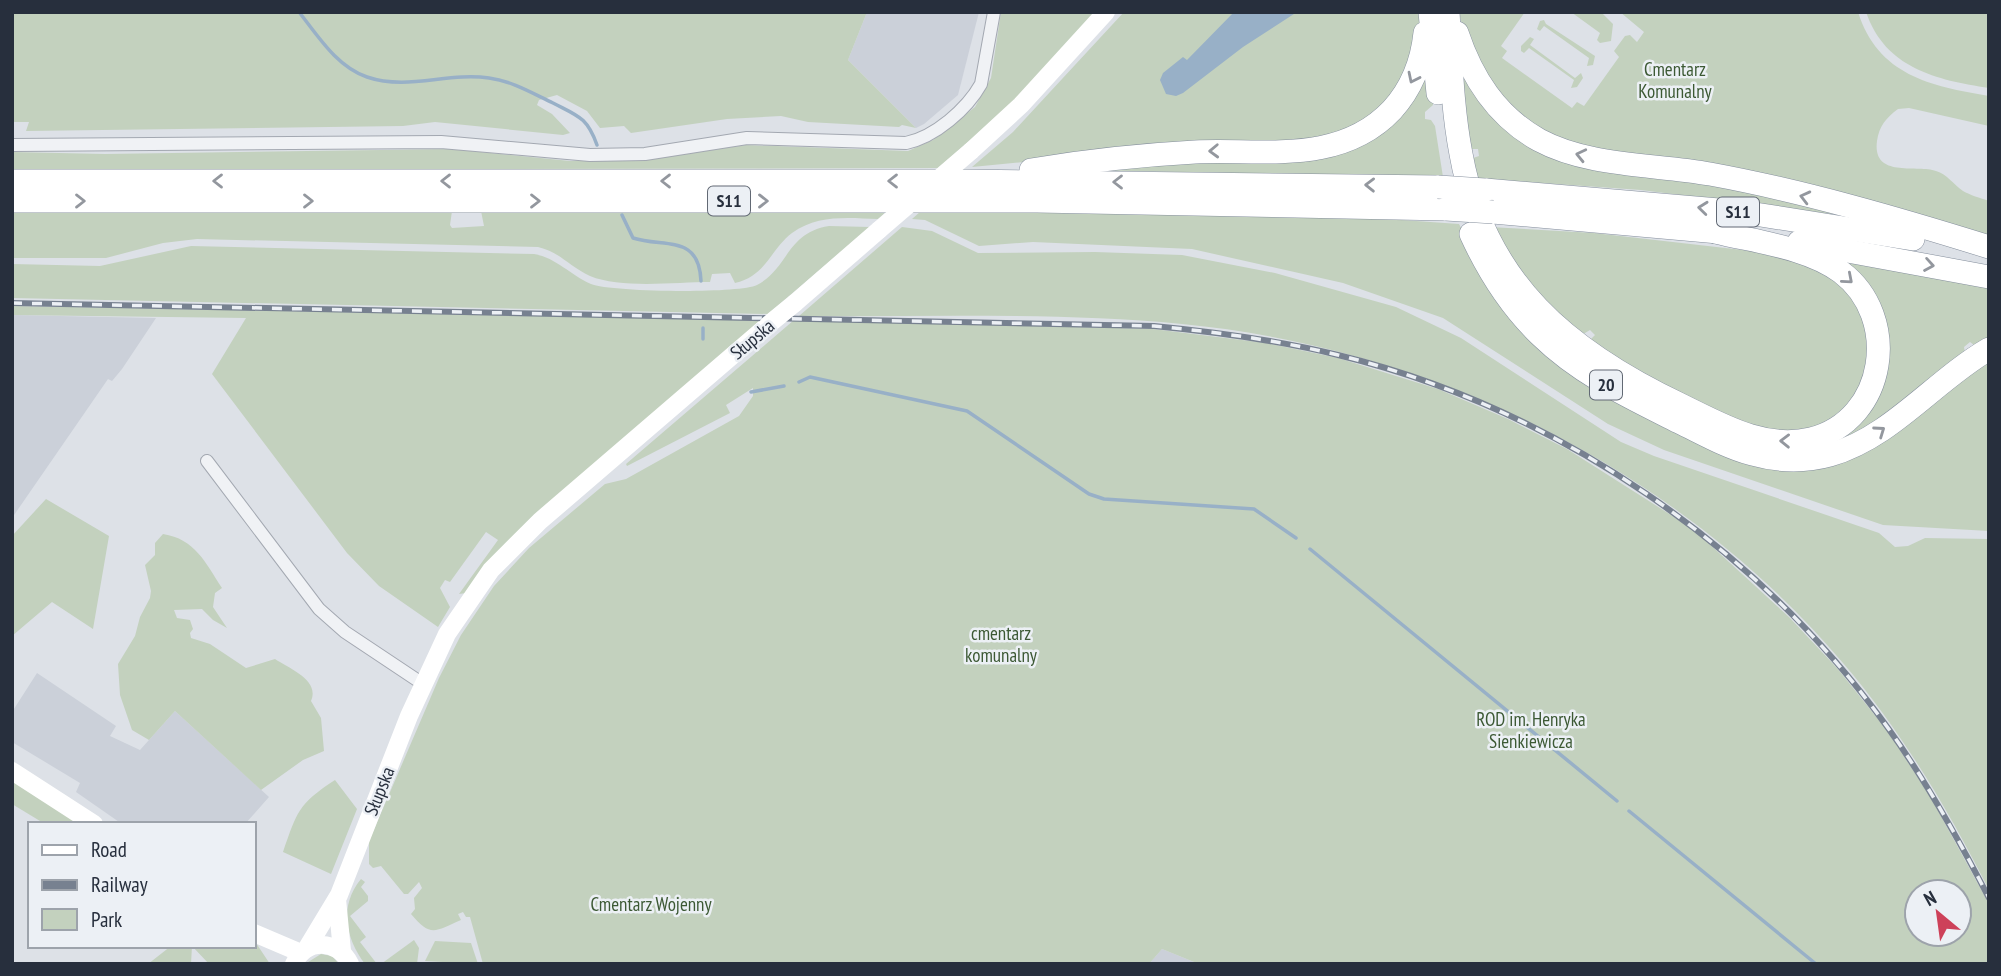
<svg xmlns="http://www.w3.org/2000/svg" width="2001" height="976" viewBox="0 0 2001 976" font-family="'PT Sans Narrow',sans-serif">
<rect width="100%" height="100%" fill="#dde1e7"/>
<g fill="#cbd0d9">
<path d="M867 12H979L958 95 924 124 916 128 848 60Z"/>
<path d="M12 315 156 318 122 369 112 381 108 379 12 518Z"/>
<path d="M37 673 116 726 110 736 140 750 175 711 269 797 245 824H122L76 792 80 783 12 742V712Z"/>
<path d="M1162 949 1199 964H1149Z"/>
</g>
<g fill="#c3d1be" fill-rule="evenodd">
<path d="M12 12H867L848 60 916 128 902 125 899 127 808 122 781 116 727 119 631 133 624 126 600 128 587 111 557 95 539 100 537 105 552 114 570 133 563 135 435 122 403 126 26 131 29 122H12Z"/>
<path d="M1001 12H1098L1018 99 938 168 12 170V152L105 154 452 149 570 161 645 160 746 145 908 151 933 140 975 107 991 78Z"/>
<path d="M1124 12H1420L1418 41 1390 103 1335 139 1182 147 972 167 1013 132Z"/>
<path d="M1459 12H1525L1501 46 1507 51 1502 58 1572 108 1577 102 1584 106 1619 57 1614 51 1625 36 1630 35 1637 42 1644 32 1620 12H1858C1878 75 1930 86 1989 96V126L1909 108 1898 109C1886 118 1879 126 1877 141 1872 179 1917 164 1936 171 1947 174 1954 185 1963 191 1970 195 1980 198 1989 201V238L1554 139 1503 104 1464 34Z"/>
<path d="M1571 12H1601L1613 24 1611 41 1600 43 1597 40 1600 33Z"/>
<path d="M1866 12H1989V88C1936 80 1885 68 1866 12Z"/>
<path d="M1544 20 1546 24 1595 56 1593 65 1587 66 1589 58 1544 26 1540 31 1537 29 1540 21Z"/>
<path d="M1530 37 1534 39 1530 45 1575 78 1581 73 1583 78 1577 87 1571 88 1574 80 1529 48 1524 53 1521 51V46Z"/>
<path d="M1455 43 1500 118 1657 170 1854 217 1641 190 1472 178 1473 158 1479 156 1478 149H1470Z"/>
<path d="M1430 53 1433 105 1425 112V119L1431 120 1435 126 1443 177 1080 170 1342 149Z"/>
<path d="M12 211H452L450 225 452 228 484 226 481 211 886 212 878 219C849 218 818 214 792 233 770 250 766 276 735 283L730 273 712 274 710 282C676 282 621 289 590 276 570 267 560 252 538 247L197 239 163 243 106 258H12Z"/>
<path d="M921 211 1373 218 1459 224 1487 278 1796 467 1989 356V531L1883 525 1664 450 1608 424 1443 318 1343 283 1192 249 1033 242 979 246 925 220 912 219Z"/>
<path d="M1472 225 1477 226C1495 264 1518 300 1549 329 1590 368 1721 444 1777 449 1817 452 1860 430 1877 393 1890 363 1890 330 1875 301 1866 283 1847 274 1837 259L1989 288V344L1978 348 1970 342 1964 347 1965 353 1959 361C1921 389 1885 432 1839 447 1819 453 1796 456 1776 454 1722 447 1601 381 1559 345 1521 313 1494 270 1472 225Z"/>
<path d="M829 226 870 227 768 314 12 298V264L100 266 191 246 534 254C557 258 570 275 591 284 609 292 739 294 757 285 789 268 786 233 829 226Z"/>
<path d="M902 227 932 231 978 253 1095 252 1182 255 1275 273 1396 307 1461 338 1621 442 1654 456 1879 533 1895 547 1908 546 1925 538 1989 539V890C1948 809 1902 732 1843 663 1679 470 1433 348 1182 324 1056 312 926 317 799 316Z"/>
<path d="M1490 227 1594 233 1787 255 1848 285 1874 335 1859 396 1816 430 1765 433 1625 370 1591 339 1595 335 1590 330 1580 336 1544 308Z"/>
<path d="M12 306 761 320 466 593 459 594 498 540 486 532 450 582 445 580 440 588 450 607 438 627 379 586 347 553 212 374 246 318 12 315Z"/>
<path d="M794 320 1153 329 1266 343 1338 358 1438 389 1508 419 1567 449 1693 529 1789 617 1837 668 1886 729 1930 796 1989 904V964H1199L1162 949 1149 964H483L470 917H466L463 912 458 914 461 920C435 931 431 938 411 914L415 909 414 898 422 888 419 882 408 894H404L381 866 373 868 369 864V841L439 678 461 635 494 586 529 548 605 484 626 479 739 416 753 396V388L726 405 730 413 627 466 626 464ZM1917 892H1959V934H1917Z"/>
<path d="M46 499 109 536 93 629 52 602 12 636V536Z"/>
<path d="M163 534C195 539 205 562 222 588L215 593 213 607 227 628 213 620 202 609 174 610 177 618 190 620 193 629 190 633 191 638 210 644 246 668 275 659C290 669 320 680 311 701L321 718 324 751 303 760 261 790 175 711 149 740 132 730 120 695 118 664 135 636 140 617 150 598 151 591 145 565 155 555V543Z"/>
<path d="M12 778 83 824H45L12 804Z"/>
<path d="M335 780 357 809 331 874 283 852C297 812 298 804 335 780Z"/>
<path d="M361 879 365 882 361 887 368 896V901L350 916 366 937 360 942 377 964H365C345 937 339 906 361 879Z"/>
<path d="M254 940 270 964H209L192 946 191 964H148L171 946H254Z"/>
<path d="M414 940 419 948 417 964H381Z"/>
<path d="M435 941 471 943 478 964 425 961Z"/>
<path d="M321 954 332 956 339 964H305Z"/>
</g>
<path fill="#98b0c7" d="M1234 12H1297L1243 47 1183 93 1176 96 1166 94 1160 80 1163 73 1183 57 1187 60Z"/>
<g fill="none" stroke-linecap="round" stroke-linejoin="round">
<g stroke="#98b0c7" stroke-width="3.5">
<path d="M299 12C318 36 337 67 367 77 408 91 447 72 489 78 512 81 532 93 553 103 578 116 587 117 597 145"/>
<path d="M622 215 633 238C665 248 699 234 701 281"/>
<path d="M703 328V339"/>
<path d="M799 382 810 377 967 411 1089 494 1104 499 1254 509 1296 538"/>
<path d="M751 392 784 386"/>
<path d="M1310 549 1617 801"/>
<path d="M1629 811 1816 964"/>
</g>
<g stroke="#a3a8b1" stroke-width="14">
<g id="street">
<path d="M12 145 441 142 590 155 645 154 747 138 906 143C935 137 967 109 981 84L994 12"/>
<path d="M207 461 319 609 345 632 423 684"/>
</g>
</g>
<g stroke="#858f9d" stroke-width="24">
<g id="highway">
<path d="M1430 12 1438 93"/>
<path d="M1448 12C1451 59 1452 108 1461 154 1484 283 1569 352 1681 405 1722 425 1764 450 1811 439 1887 420 1901 317 1841 272 1807 247 1756 242 1716 232"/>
<path d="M1457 33C1472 78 1496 116 1539 140 1589 167 1655 164 1710 174 1803 191 1899 219 1989 247"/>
<path d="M1031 170C1085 161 1140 155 1195 152 1264 149 1340 165 1392 110 1412 88 1422 62 1425 33"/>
<path d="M12 181H962L1438 187"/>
<path d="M1485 190 1742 212 1913 239"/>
<path d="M12 201H1037L1446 209"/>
<path d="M1493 212 1730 233"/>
<path d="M1471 234C1488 271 1510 306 1540 335 1580 374 1629 397 1679 422 1702 433 1726 447 1752 454 1777 461 1805 462 1830 455 1892 437 1934 381 1989 349"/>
<path d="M1799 242 1989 277"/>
</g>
</g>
<use href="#street" stroke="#f0f2f5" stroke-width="12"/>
<g stroke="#fff" stroke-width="18">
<path d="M971 151 1021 105 1106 12"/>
<path d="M795 303 879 230"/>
<path d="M12 771 94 824"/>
<path d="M337 899 342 951"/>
<path d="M254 933 301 953"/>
<path d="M307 948 339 895 409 716 447 634 491 570 540 521 768 325"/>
<path d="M294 964C306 938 338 939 350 964"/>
</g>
<use href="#highway" stroke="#fff" stroke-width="23"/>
<g stroke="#778190" stroke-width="6">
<path id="rail" d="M12 303 1154 326C1216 332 1277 340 1338 355 1556 408 1758 547 1888 728 1927 782 1959 840 1989 898"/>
</g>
<use href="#rail" stroke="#ecf0f5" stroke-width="3.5" stroke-dasharray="10" stroke-linecap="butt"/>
<g stroke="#858f9d" stroke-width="24" stroke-linecap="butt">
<g id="highway-bridge">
<path d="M1438 187 1485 190"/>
<path d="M1446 209 1493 212"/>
</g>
</g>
<g stroke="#fff" stroke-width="18">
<path d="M879 230 971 151"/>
<path d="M768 325 795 303"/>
</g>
<use href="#highway-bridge" stroke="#fff" stroke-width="23"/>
</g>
<defs><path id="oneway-chevron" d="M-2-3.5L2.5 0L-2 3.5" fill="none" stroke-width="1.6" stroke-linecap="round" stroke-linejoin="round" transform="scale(1.75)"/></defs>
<g stroke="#93979e">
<use href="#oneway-chevron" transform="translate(1413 78) rotate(116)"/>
<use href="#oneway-chevron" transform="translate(1214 151) rotate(178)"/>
<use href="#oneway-chevron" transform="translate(1581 155) rotate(-167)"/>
<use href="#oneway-chevron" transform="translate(218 181) rotate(180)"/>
<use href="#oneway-chevron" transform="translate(446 181) rotate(180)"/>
<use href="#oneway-chevron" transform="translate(666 181) rotate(180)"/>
<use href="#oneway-chevron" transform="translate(893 181) rotate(180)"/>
<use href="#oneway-chevron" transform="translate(1118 182) rotate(-180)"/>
<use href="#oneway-chevron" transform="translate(1370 185) rotate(-179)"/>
<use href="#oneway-chevron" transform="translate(1805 197) rotate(-166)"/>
<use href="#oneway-chevron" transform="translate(80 201)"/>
<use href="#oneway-chevron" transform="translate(308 201)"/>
<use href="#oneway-chevron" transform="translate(535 201)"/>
<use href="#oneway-chevron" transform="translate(763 201)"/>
<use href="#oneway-chevron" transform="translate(1703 208) rotate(-174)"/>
<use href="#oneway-chevron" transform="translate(1929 265) rotate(10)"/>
<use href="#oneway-chevron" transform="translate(1848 279) rotate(41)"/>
<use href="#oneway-chevron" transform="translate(1880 431) rotate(-35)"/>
<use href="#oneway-chevron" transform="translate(1785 441) rotate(-179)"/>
</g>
<g text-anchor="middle" stroke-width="5" stroke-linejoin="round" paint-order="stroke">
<g fill="#ecf0f5" stroke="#626974" stroke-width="2">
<rect x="708" y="186.5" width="42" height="29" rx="5"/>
<rect x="1717" y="197.5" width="42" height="29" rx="5"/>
<rect x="1590" y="370.5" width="32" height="29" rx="5"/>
</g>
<g font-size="18" font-weight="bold" fill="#272f3d">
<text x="729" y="207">S11</text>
<text x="1738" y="218">S11</text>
<text x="1606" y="391">20</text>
</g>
<g font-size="19" fill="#3c5934" stroke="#ecf0f5">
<text x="1675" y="76">Cmentarz<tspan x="1675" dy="22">Komunalny</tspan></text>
<text x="1001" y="640">cmentarz<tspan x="1001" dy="22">komunalny</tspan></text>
<text x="1531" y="726">ROD im. Henryka<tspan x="1531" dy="22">Sienkiewicza</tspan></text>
<text x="651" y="911">Cmentarz Wojenny</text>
</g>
<g font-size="19" fill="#272f3d" stroke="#ecf0f5">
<text transform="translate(752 339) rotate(-40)" y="7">Słupska</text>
<text transform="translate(379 791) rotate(-68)" y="7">Słupska</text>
</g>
</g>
<rect width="2001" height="976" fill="none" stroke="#272f3d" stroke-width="28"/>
<rect x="28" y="822" width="228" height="126" fill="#ecf0f5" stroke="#9da3ab" stroke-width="2"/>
<rect x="42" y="845" width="35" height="10" fill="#ffffff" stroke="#9da3ab" stroke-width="2"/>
<text x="91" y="857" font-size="21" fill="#272f3d">Road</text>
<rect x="42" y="880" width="35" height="10" fill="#778190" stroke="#9da3ab" stroke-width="2"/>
<text x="91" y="892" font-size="21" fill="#272f3d">Railway</text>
<rect x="42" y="909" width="35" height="21" fill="#c3d1be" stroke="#9da3ab" stroke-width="2"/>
<text x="91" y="927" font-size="21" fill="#272f3d">Park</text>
<g transform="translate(1938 913) rotate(331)"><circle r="33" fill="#ecf0f5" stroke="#9da3ab" stroke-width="2"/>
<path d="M0-5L12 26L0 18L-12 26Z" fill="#cd4159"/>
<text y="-10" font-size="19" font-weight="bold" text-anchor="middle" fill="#272f3d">N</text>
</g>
</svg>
